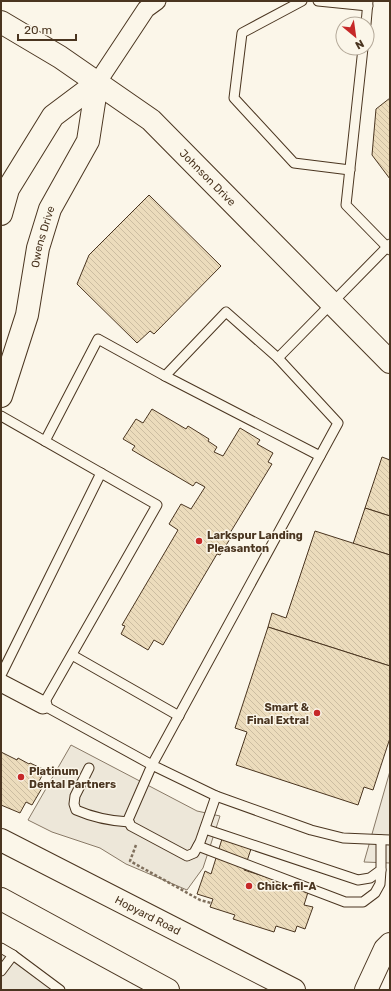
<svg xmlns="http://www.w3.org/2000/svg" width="391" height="991" viewBox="0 0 391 991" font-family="Rubik,sans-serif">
<defs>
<pattern id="building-back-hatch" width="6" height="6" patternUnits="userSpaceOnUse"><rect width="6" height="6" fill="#ecdcbc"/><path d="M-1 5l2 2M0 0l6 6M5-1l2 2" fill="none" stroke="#ccbda1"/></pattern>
</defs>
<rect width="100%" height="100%" fill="#fbf6e9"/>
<g fill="#ede7d9" stroke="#887966">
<path d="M71 745 197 811 220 816 203 868 187 890 126 864 100 848 52 832 28 820Z"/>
<path d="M390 771V863L364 862Z"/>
<path d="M1 943 20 954 63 990H1Z"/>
</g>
<g fill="url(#building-back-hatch)" stroke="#4a3520">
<path d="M390 98V179L372 155 376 109Z"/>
<path d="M149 195 221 266 154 334 150 331 137 343 77 284 89 255Z"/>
<path d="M152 409 186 429 188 426 209 439 208 441 217 447 214 452 223 456 240 428 260 440 257 444 273 453 268 462 272 464 230 533 233 534 220 555 217 554 163 645 154 640 148 650 121 634 125 626 122 625 178 530 169 524 181 504 191 509 205 487 196 482 193 486 132 450 135 446 123 439 136 419 143 423Z"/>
<path d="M382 457 390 460V516L365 508Z"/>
<path d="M365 508 390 516V555L353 544Z"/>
<path d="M315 531 390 555V666L268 627 272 613 286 618Z"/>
<path d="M268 627 390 666V738L373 790 364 787 358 805 236 765 247 732 235 728Z"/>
<path d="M1 752 17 760 18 758 29 764 30 763 45 770 37 785 42 788 32 805 26 802 20 813 1 805Z"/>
<path d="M222 839 251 849 244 870 282 882 309 889 304 905 313 907 305 929 297 926 295 932 276 926 274 932 233 919 235 915 210 907 213 899 197 894 205 871 211 874Z"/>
</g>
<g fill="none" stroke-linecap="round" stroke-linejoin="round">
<g stroke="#4a3520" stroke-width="11">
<g id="service">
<path d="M302 1 242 33 234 98 294 163 350 170"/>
<path d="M318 1 368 6"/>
<path d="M366 24 368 1"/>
<path d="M363 48 346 205 390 250"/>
<path d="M278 358 390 244"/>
<path d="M165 376 320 456"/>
<path d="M1 416 157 505 43 705 152 765 128 820 131 826 187 856 194 853 200 842 216 796"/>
<path d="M45 441 98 339 165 376 226 312 278 358 338 423 152 765 216 796 311 830 343 838 390 840"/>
<path d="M72 655 179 716"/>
<path d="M1 675 101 473"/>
<path d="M89 768 75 796 74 804 76 810C92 817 110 821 129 822"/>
<path d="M205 829 358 880 370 878 381 870V840"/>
<path d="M198 846 345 902H363L375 893 380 884 381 870"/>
<path d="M1 948 13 955 60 990"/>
<path d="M1 971 13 955"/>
</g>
</g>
<g stroke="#4a3520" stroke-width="19">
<g id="minor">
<path d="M97 83 146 9 157 1"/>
<path d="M1 683 43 705"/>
</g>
</g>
<g stroke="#4a3520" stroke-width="24">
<g id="tertiary">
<path id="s1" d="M1 22 60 57 151 120 390 362"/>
<path d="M1 214 8 189 53 116 97 83"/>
<path id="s2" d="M1 396 27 315 38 248 50 209 88 141 97 83"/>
</g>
</g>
<g stroke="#4a3520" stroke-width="24">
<g id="secondary">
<path id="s3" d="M1 840 294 990"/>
<path d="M1 899 168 990"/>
</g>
</g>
<g stroke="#4a3520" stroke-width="24">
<path id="motorway" d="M366 990 385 949 390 944"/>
</g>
<path stroke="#7f6f5c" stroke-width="2.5" stroke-dasharray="3 2" stroke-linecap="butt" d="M136 845 130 861 200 900 211 903"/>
<use href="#service" stroke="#fbf6e9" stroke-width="9"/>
<use href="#minor" stroke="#fbf6e9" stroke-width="17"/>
<use href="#tertiary" stroke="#fbf6e9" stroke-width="22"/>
<use href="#secondary" stroke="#fbf6e9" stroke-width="22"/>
<use href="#motorway" stroke="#fbf6e9" stroke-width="22"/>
</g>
<g fill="#c62828" stroke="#fbf6e9" stroke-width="1.5">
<circle cx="199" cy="541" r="4"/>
<circle cx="317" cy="713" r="4"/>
<circle cx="21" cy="777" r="4"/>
<circle cx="249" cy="886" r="4"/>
</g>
<g text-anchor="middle" stroke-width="3" stroke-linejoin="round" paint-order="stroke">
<g font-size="11" fill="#4a3520" stroke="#fbf6e9">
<text dy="4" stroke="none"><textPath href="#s1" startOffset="260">Johnson Drive</textPath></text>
<text dy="4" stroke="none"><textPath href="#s2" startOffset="165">Owens Drive</textPath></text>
<text dy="4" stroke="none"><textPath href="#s3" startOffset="165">Hopyard Road</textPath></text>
</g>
<g font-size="11" font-weight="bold" fill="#4a3520" stroke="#fbf6e9" text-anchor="start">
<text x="207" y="539">Larkspur Landing<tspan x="207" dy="13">Pleasanton</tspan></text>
<text x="309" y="711" text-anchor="end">Smart &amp;<tspan x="309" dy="13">Final Extra!</tspan></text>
<text x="29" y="775">Platinum<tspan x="29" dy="13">Dental Partners</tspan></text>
<text x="257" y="890">Chick-fil-A</text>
</g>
</g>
<rect width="391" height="991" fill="none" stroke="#4a3520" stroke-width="4"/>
<g transform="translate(355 36) rotate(151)"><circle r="19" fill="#fbf6e9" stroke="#b4a999"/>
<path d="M0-3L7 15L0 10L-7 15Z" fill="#c62828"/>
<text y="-6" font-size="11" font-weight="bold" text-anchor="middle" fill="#4a3520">N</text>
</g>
<path d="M18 34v6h58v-6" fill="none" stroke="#4a3520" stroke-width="2"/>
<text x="24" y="34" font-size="12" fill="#4a3520" stroke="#fbf6e9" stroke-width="3" paint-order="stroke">20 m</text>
</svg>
